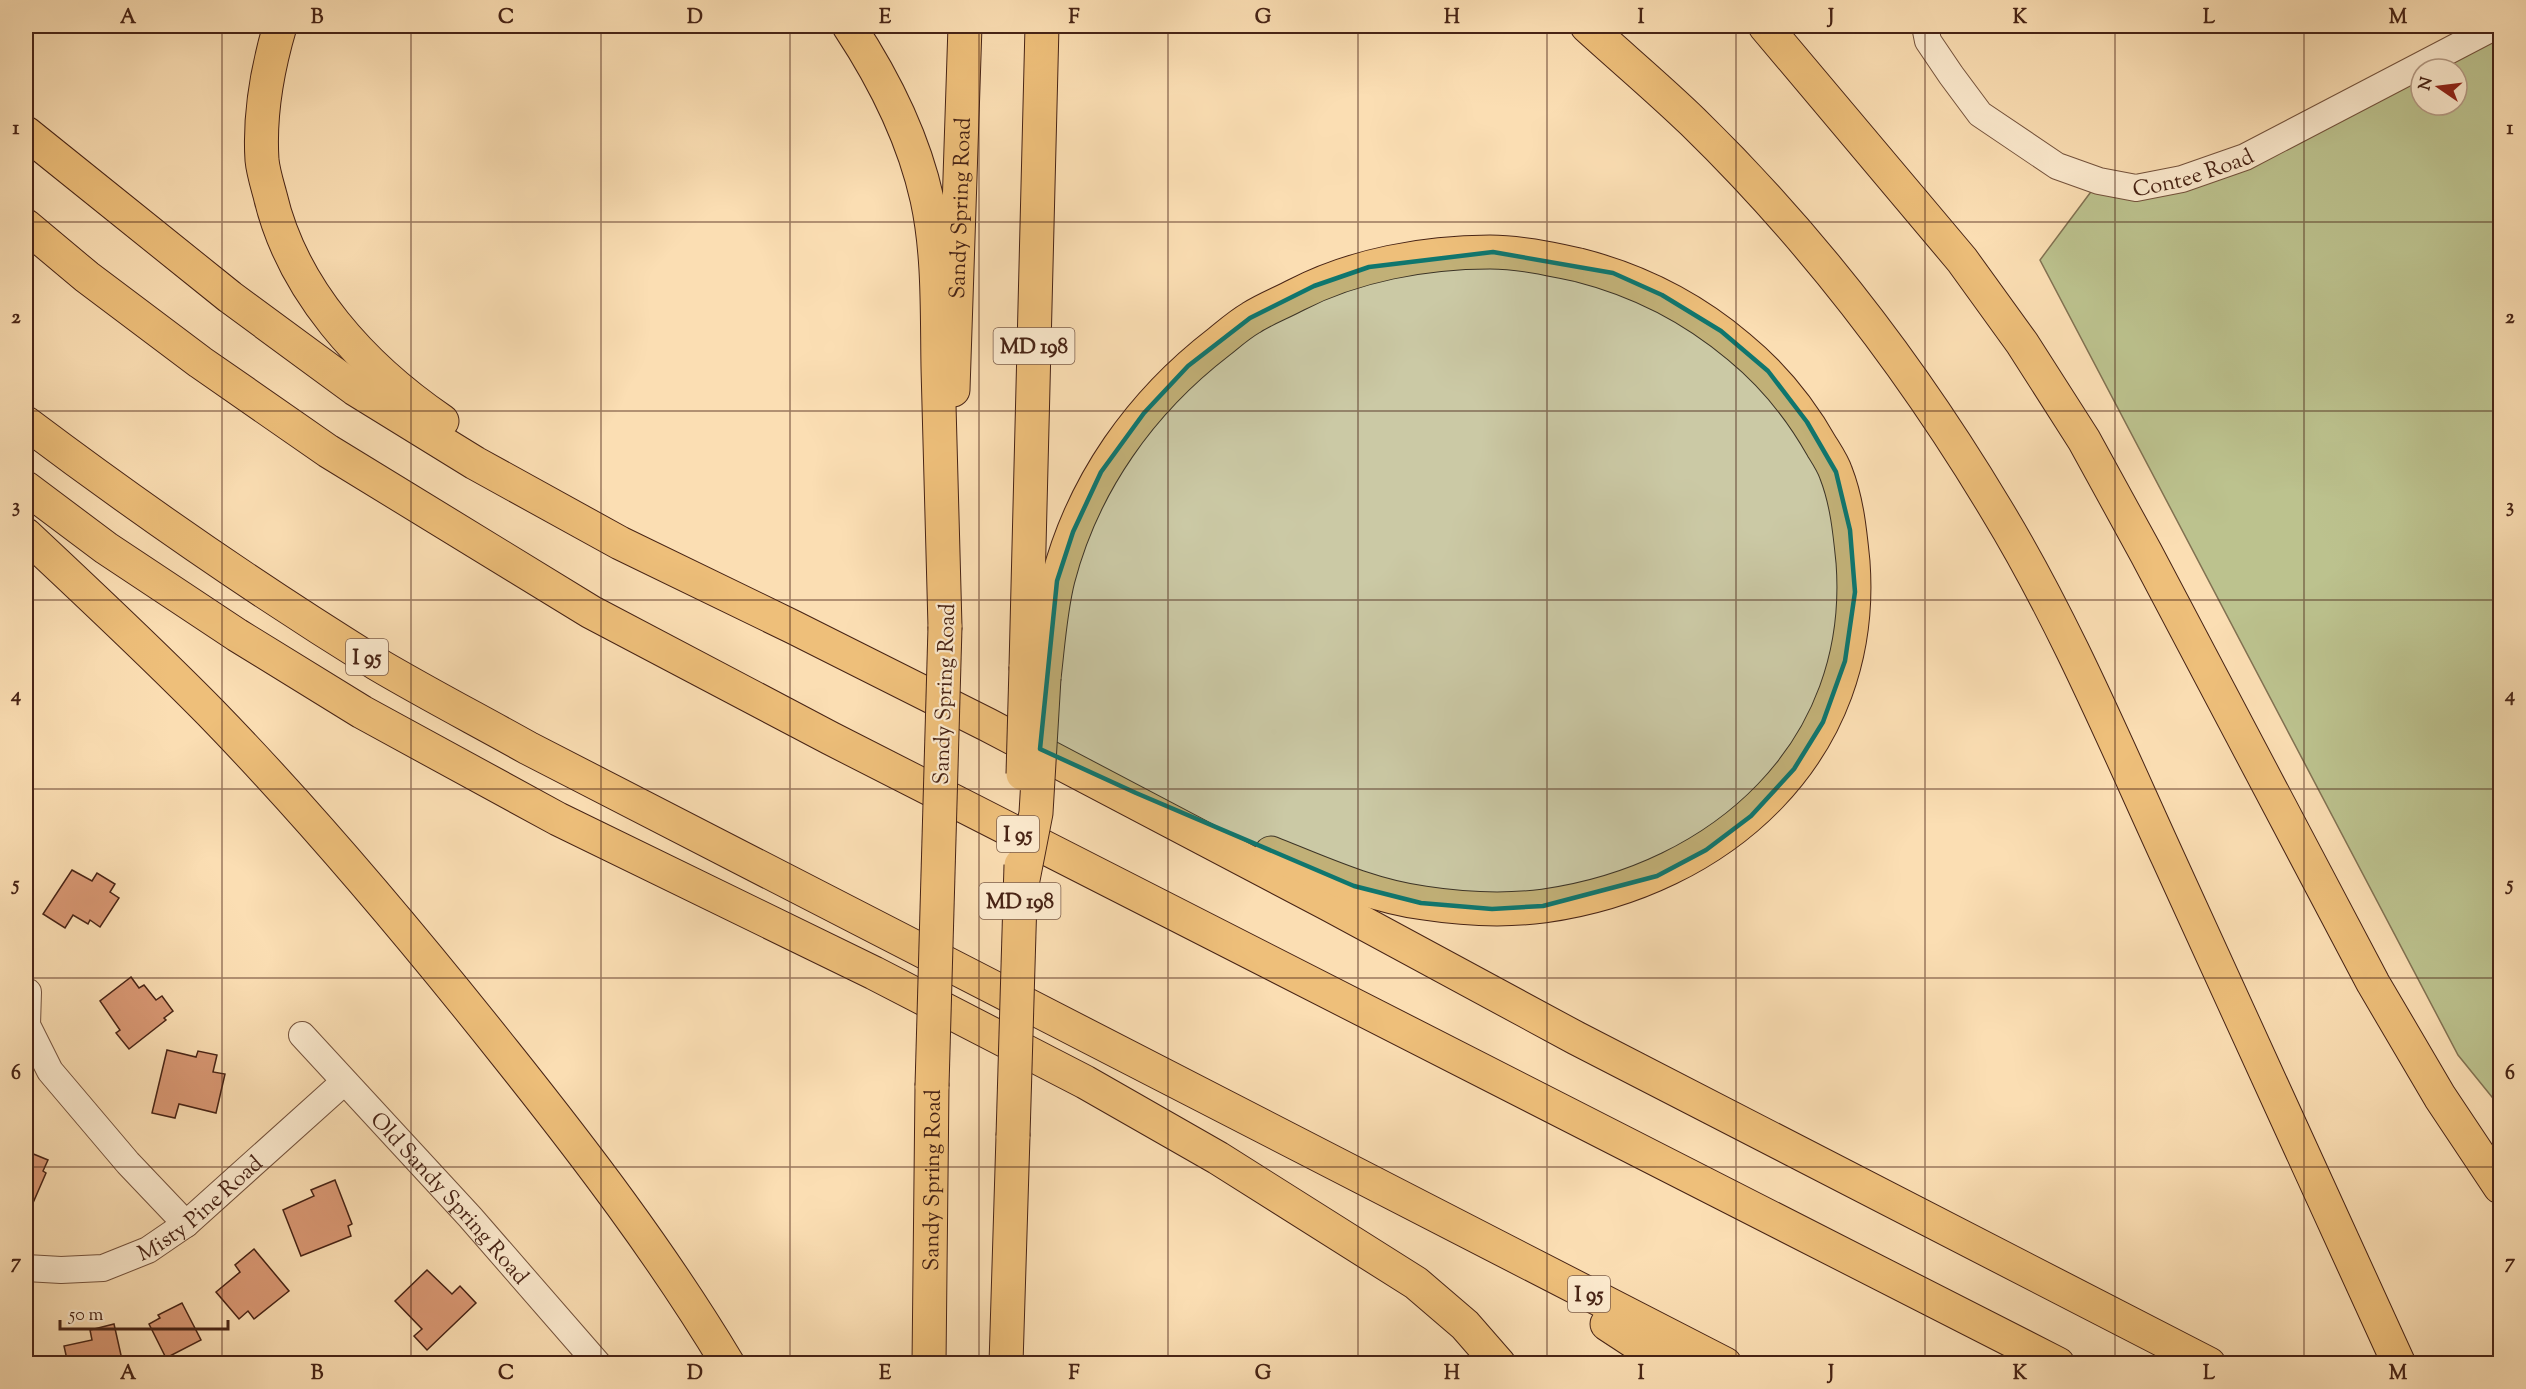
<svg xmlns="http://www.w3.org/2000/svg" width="2526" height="1389" viewBox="0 0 2526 1389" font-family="'Sorts Mill Goudy',serif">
<rect width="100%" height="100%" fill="#fbdeb3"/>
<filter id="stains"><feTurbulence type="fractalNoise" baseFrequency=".00333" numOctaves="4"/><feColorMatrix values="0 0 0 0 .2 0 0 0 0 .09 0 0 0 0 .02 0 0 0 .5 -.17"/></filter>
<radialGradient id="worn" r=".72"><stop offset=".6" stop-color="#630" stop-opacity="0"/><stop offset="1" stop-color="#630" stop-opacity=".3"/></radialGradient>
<path fill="#bcc28e" stroke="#827252" stroke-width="1.5" d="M2500 29V1107L2458 1055 2040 260 2099 181 2245 157 2421 69V105H2457V69H2421Z"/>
<g fill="#d99874" stroke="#472315" stroke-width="1.5">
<path d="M72 870 92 881 97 873 115 884 110 892 119 898 100 927 90 920 88 924 73 915 65 928 43 914Z"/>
<path d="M131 977 139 988 144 985 156 1000 162 996 173 1011 164 1018 166 1020 129 1049 116 1033 120 1030 100 1001Z"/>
<path d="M167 1050 196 1057 198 1051 217 1055 213 1072 225 1074 216 1113 179 1104 175 1118 152 1113Z"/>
<path d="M31 1153 48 1160 43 1171 46 1173 26 1219V1156L30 1158Z"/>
<path d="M335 1180 352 1224 348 1226 351 1236 301 1256 283 1210 314 1196 311 1190Z"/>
<path d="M254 1249 289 1291 254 1319 248 1311 239 1319 216 1292 240 1272 235 1265Z"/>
<path d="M427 1270 452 1294 460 1286 476 1303 427 1350 414 1336 422 1329 395 1301Z"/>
<path d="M182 1303 201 1340 166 1358 149 1324 160 1318 158 1315Z"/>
<path d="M114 1324 123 1364H68L64 1346 92 1340 90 1330Z"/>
</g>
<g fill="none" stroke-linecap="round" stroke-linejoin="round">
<g stroke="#74523c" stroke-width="28">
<g id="minor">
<path id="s1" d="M1925 26 1928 41 1951 75 1980 114 2057 166 2099 181 2136 188 2182 179 2245 157 2496 26"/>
<path d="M28 992 27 1025 50 1071 128 1163 186 1224"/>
<path id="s2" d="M302 1035 470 1217 598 1364"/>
<path id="s3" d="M26 1268 61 1270 103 1268 148 1250 186 1224 344 1082"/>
</g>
</g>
<g stroke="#472315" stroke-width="35">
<g id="major">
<path id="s4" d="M953 390 965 26"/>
<path d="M1026 667 1042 26"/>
<path id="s5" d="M929 1364 932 1086"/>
<path d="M1006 1364 1013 1136"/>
</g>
</g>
<g stroke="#472315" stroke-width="35">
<g id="highway">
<path d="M280 26C267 70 259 113 262 160 263 171 267 184 270 195 292 290 363 367 442 421"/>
<path d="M849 26C884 79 913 136 927 199 939 254 937 312 938 367 940 454 943 541 945 627"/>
<path d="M1587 26C1622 58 1659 89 1693 122 1810 236 1912 369 1996 509 2063 619 2114 740 2168 858 2245 1026 2322 1195 2399 1364"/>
<path d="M1765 26 1962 260 2022 343 2084 440 2146 553 2373 983 2440 1097 2500 1187"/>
<path d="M26 133 230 297 355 389 475 463 620 543 793 627 988 725 1330 905 1576 1038 2209 1364"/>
<path d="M26 226 87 277 200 362 328 451 591 612 830 738 2058 1364"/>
<path d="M26 423C139 508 256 589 377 664 426 693 478 720 528 748L1725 1364"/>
<path d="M26 488 106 548 237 635 362 712 558 819 874 973 1085 1082 1218 1158 1416 1283 1465 1325 1499 1364"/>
<path d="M26 535C88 593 151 652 211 713 315 820 412 936 505 1053 584 1152 662 1254 728 1364"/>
<path d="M1044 678C1048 645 1050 611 1058 579 1083 483 1141 402 1219 342 1229 334 1239 325 1251 318 1265 309 1281 303 1296 295 1354 265 1425 252 1490 252 1520 252 1551 259 1579 265 1638 280 1693 308 1739 347 1773 375 1800 408 1822 447 1827 455 1833 464 1836 473 1847 501 1850 532 1853 562 1867 751 1722 881 1544 906 1505 911 1463 909 1424 903 1371 896 1321 873 1271 853"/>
<path d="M1607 1324 1668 1364"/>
</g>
</g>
<use href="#minor" stroke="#fceace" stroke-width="26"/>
<use href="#major" stroke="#eebf7a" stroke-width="33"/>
<use href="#highway" stroke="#eebf7a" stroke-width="33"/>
<g stroke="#472315" stroke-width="35" stroke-linecap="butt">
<g id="major-bridge">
<path d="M1023 774 1026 667"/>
<path d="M932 1086 945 627"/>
<path d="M1013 1136 1021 865"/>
</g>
</g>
<g stroke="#472315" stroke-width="35" stroke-linecap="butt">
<path id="highway-bridge" d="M1020 895 1036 813 1044 678"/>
</g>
<use href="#major-bridge" stroke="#eebf7a" stroke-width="33"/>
<use href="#highway-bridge" stroke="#eebf7a" stroke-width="33"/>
</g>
<path fill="#0f766e" fill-opacity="0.2" stroke="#0f766e" stroke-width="4.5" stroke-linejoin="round" d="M1493 252 1613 273 1662 295 1721 331 1768 371 1807 422 1836 472 1850 530 1855 592 1845 661 1823 722 1794 769 1751 816 1706 850 1657 876 1543 906 1492 909 1421 903 1354 886 1136 793 1040 749 1057 581 1073 532 1101 472 1144 413 1188 366 1250 318 1314 286 1369 267Z"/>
<path fill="none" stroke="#472315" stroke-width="1.5" stroke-opacity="0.55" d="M222 26V1364M411 26V1364M601 26V1364M790 26V1364M979 26V1364M1168 26V1364M1358 26V1364M1547 26V1364M1736 26V1364M1925 26V1364M2115 26V1364M2304 26V1364M26 222H2500M26 411H2500M26 600H2500M26 789H2500M26 978H2500M26 1167H2500"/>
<g text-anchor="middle" stroke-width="4.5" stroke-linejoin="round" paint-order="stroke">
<g fill="#fceace" stroke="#7d5f4c" stroke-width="1.5">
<rect x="993.5" y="328" width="81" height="36" rx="4.5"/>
<rect x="346" y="639" width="42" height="36" rx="4.5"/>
<rect x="997" y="816" width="42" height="36" rx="4.5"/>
<rect x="979.5" y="883" width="81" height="36" rx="4.5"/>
<rect x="1568" y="1276" width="42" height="36" rx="4.5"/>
</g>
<g font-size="21" font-weight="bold" fill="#472315">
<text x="1034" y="353">MD 198</text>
<text x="367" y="664">I 95</text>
<text x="1018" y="841">I 95</text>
<text x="1020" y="908">MD 198</text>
<text x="1589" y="1301">I 95</text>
</g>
<g font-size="22" fill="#472315" stroke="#fceace">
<text dy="8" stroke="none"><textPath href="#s1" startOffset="339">Contee Road</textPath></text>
<text dy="8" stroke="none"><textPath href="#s4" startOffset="182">Sandy Spring Road</textPath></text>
<text transform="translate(943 694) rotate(-88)" y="8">Sandy Spring Road</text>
<text dy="8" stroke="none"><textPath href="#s5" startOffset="184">Sandy Spring Road</textPath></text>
<text dy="8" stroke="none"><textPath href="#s2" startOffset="220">Old Sandy Spring Road</textPath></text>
<text dy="8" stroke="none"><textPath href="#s3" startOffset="192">Misty Pine Road</textPath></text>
</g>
</g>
<rect width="2526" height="1389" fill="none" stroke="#fbdeb3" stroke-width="66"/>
<g transform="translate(2439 87) rotate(284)"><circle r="28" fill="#fceace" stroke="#b49a84" stroke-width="1.5"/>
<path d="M0-4.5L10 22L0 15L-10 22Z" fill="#8f2418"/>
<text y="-9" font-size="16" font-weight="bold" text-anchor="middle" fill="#472315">N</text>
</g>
<path d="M60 1320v9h168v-9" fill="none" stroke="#472315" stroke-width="3"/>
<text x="69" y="1320" font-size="18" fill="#472315" stroke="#fceace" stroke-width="4.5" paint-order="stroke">50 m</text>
<rect x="33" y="33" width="2460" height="1323" fill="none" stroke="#472315" stroke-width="2"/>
<g font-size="20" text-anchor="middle" font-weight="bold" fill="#472315">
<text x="128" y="23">A</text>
<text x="317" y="23">B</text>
<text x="506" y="23">C</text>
<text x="695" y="23">D</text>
<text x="885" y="23">E</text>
<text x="1074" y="23">F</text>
<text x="1263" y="23">G</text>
<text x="1452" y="23">H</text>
<text x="1641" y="23">I</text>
<text x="1831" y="23">J</text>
<text x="2020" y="23">K</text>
<text x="2209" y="23">L</text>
<text x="2398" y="23">M</text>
<text x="16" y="134">1</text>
<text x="2510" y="134">1</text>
<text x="16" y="323">2</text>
<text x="2510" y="323">2</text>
<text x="16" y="512">3</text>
<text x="2510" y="512">3</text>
<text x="16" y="701">4</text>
<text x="2510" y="701">4</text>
<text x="16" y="890">5</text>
<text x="2510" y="890">5</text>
<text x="16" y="1079">6</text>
<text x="2510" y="1079">6</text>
<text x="16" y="1268">7</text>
<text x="2510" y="1268">7</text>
<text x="128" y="1379">A</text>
<text x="317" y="1379">B</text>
<text x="506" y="1379">C</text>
<text x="695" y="1379">D</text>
<text x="885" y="1379">E</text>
<text x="1074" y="1379">F</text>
<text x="1263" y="1379">G</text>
<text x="1452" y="1379">H</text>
<text x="1641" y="1379">I</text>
<text x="1831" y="1379">J</text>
<text x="2020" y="1379">K</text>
<text x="2209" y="1379">L</text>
<text x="2398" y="1379">M</text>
</g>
<rect width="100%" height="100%" filter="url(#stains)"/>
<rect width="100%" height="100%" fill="url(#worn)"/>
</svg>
